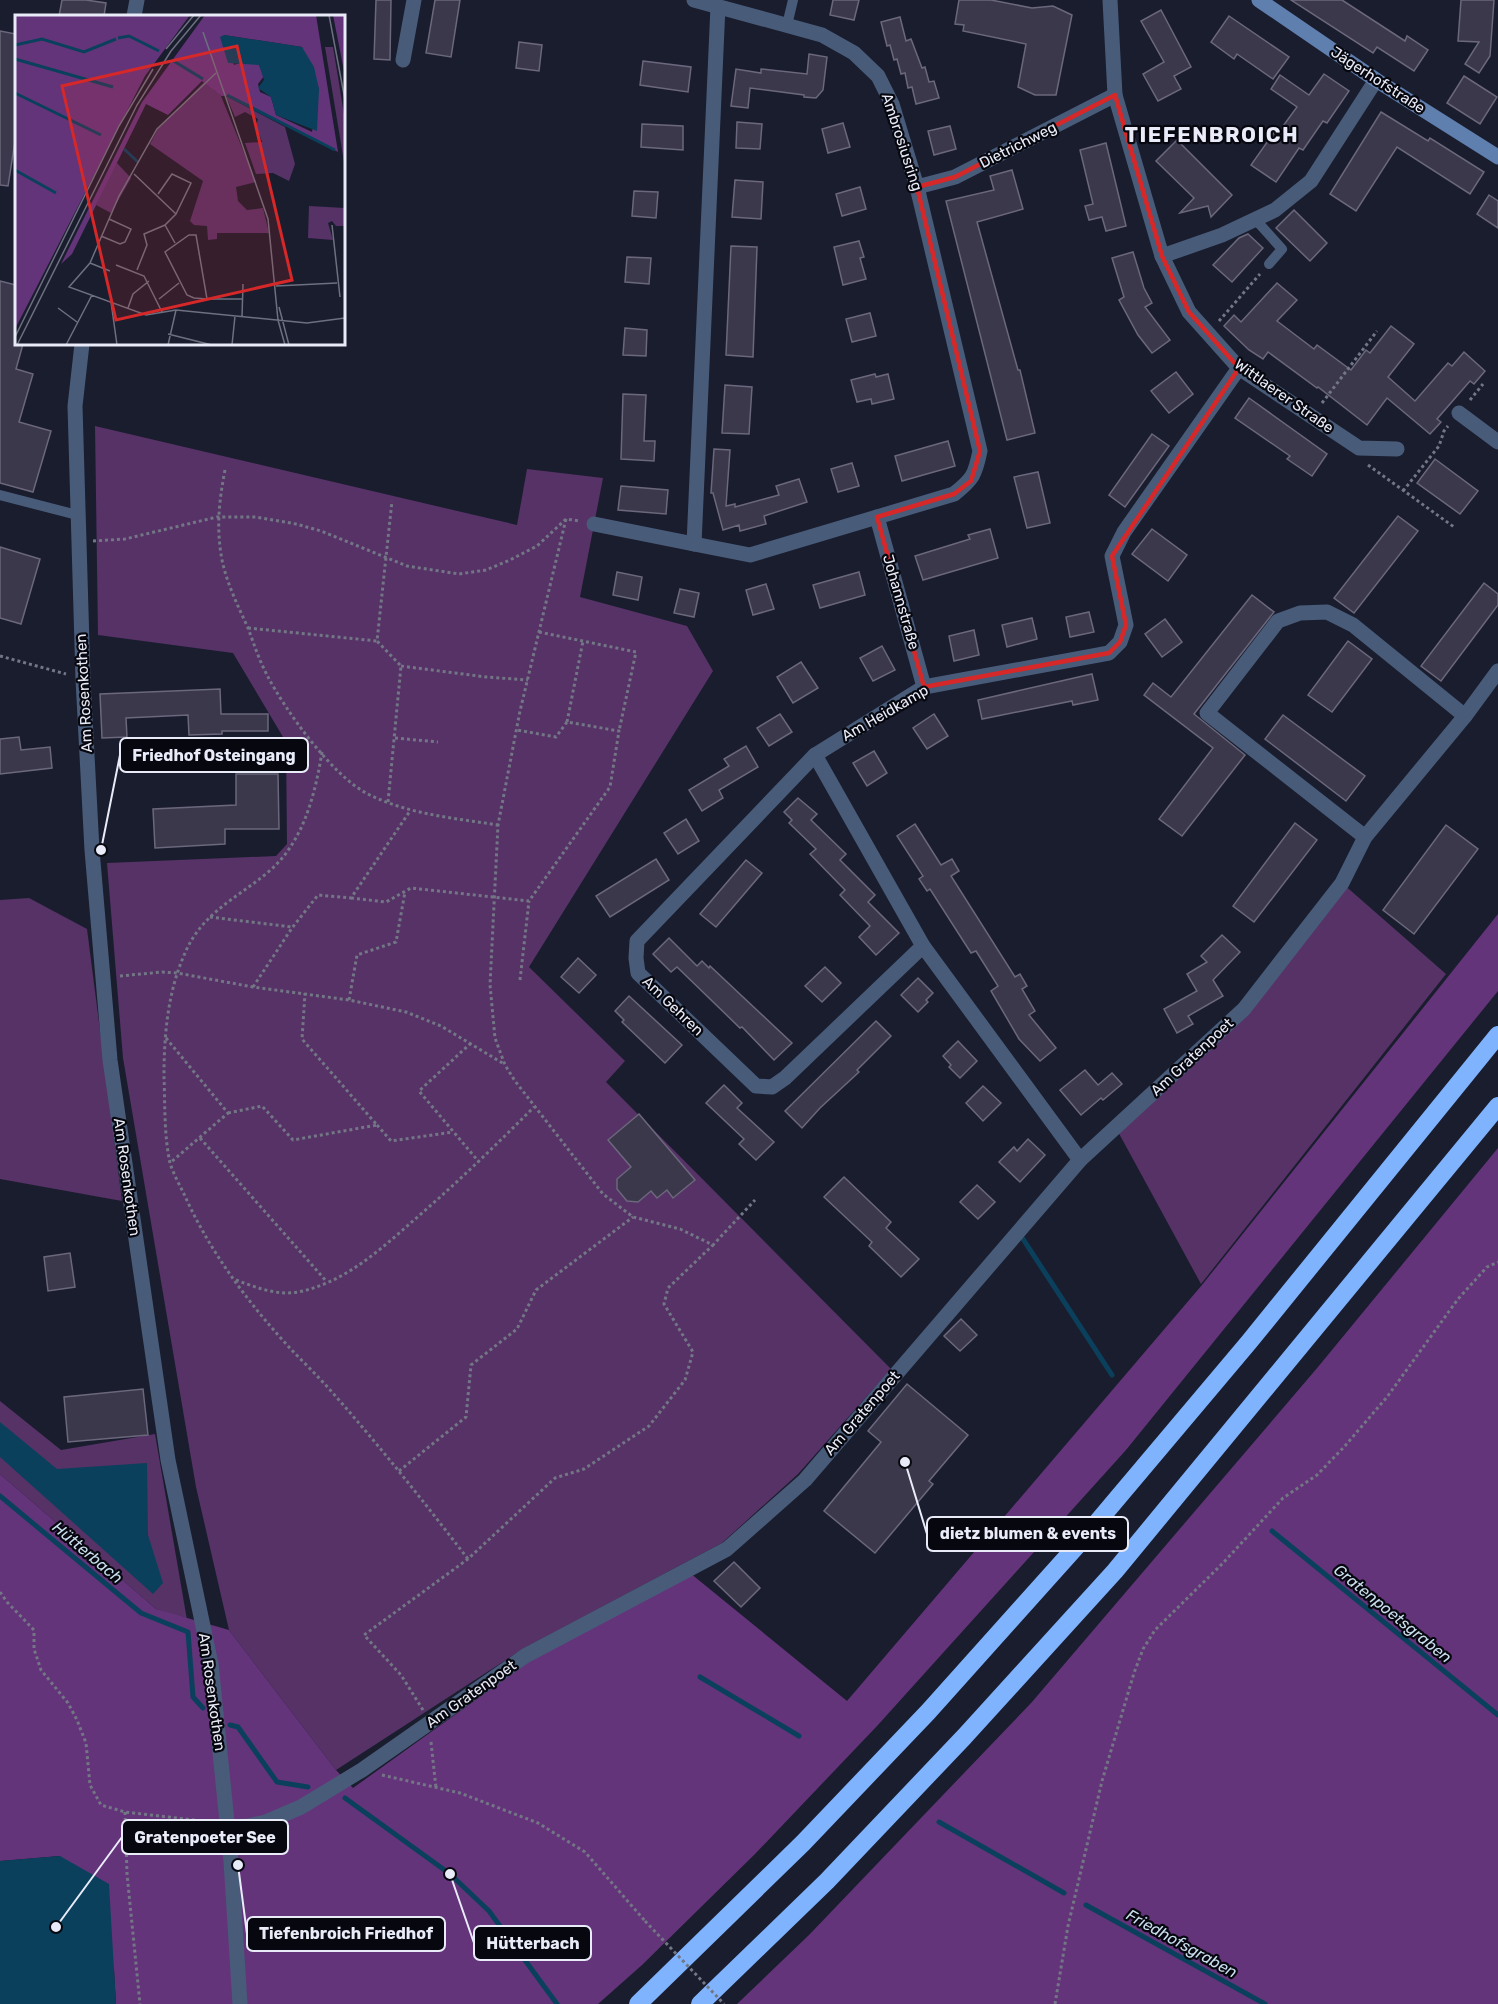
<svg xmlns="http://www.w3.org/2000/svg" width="1498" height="2004" viewBox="0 0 1498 2004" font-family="Rubik,sans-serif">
<rect width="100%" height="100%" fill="#1a1d2e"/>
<g fill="#563267">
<path d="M95 426 517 525 527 469 603 478 580 597 687 626 713 671 529 967 625 1061 606 1082 891 1369 798 1474 722 1543 521 1650 336 1770 229 1630 196 1487 123 1058 107 863 276 856 287 844 286 742 233 653 98 635Z"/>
<path d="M1342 883 1446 974 1201 1284 1116 1128 1244 1009Z"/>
<path d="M29 898 87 929 122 1201 0 1179V900Z"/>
<path d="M0 1401 61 1450 155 1434 187 1620 156 1609 0 1474Z"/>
</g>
<g fill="#64347a">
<path d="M1498 914V991L1126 1450 877 1726 755 1854 642 1965 598 2004H116L114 1969 60 1856 0 1861V1474L156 1609 229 1630 336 1770 353 1788 527 1663 690 1573 847 1701 1202 1285Z"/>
<path d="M1498 1148V2004H737L809 1935 1032 1702 1318 1367Z"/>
</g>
<g fill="#0b405d">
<path d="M0 1422 57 1469 147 1463 148 1535 163 1583 153 1594 0 1457Z"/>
<path d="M60 1856 109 1884 116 2004H0V1861Z"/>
</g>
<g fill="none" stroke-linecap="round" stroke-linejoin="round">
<g stroke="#0b405d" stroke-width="5">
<path d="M1023 1239 1112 1375"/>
<path d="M0 1496 141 1613 188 1632 193 1697 203 1708"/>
<path d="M1272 1531 1498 1715"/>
<path d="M700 1677 799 1736"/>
<path d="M230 1725 238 1727 277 1782 308 1787"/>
<path d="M345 1798 450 1874 489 1911 557 2004"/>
<path d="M939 1822 1064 1893"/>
<path d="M1086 1905 1265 2004"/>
</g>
</g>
<g fill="#3c384b" stroke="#6b677c" stroke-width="1.5">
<path d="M62 0H86L106 3 104 16H59Z"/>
<path d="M376 0H391L390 60 374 59Z"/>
<path d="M435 0H460L451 57 426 53Z"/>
<path d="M833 0H859L854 20 830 15Z"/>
<path d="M959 0H991L1032 8 1053 6 1072 15 1056 95H1035L1018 87 1026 44 963 31 964 25 955 24Z"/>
<path d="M1291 0H1342L1405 41 1407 36 1428 50 1414 71 1377 47 1373 53Z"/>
<path d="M1461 0H1494L1490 56 1479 73 1465 64 1479 42 1458 41Z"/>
<path d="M1161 10 1191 67 1174 76 1181 89 1158 101 1143 74 1164 62 1141 21Z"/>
<path d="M1229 16 1289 57 1273 79 1237 54 1234 59 1211 42Z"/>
<path d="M900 17 906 41 911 39 922 68 925 67 929 82 934 81 939 98 916 104 912 87 908 88 905 73 901 74 897 59 894 60 890 45 887 46 881 22Z"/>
<path d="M0 31 16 34V135L8 186 0 185Z"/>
<path d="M519 42 542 45 539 71 516 68Z"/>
<path d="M809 54 827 57 823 90 816 98 804 97V95L750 88 748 108 731 106 736 69 761 73V69L807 74Z"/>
<path d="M643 61 691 67 688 92 640 85Z"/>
<path d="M1324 74 1349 91 1327 123 1323 121 1303 150 1299 148 1276 182 1251 165 1275 131 1278 133 1297 107 1271 89 1280 75 1309 95Z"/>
<path d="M1464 76 1497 97 1480 124 1447 103Z"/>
<path d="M1381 112 1428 141 1430 138 1484 172 1470 194 1397 147 1356 211 1330 194Z"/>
<path d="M737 122 762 124 760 149 736 148Z"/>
<path d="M843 123 850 147 828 153 822 129Z"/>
<path d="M642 124 683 126V150L641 147Z"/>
<path d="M950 126 956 149 934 155 928 131Z"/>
<path d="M1177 140 1232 195 1211 217 1208 206 1180 213 1194 198 1156 161Z"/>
<path d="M1106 143 1126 226 1106 231 1102 217 1089 220 1085 206 1093 204 1080 150Z"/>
<path d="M1012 170 1023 209 977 222 1018 370H1020L1035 433 1007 440 946 201 994 190 990 176Z"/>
<path d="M735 180 763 182 761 219 732 217Z"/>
<path d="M860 187 866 209 842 216 836 194Z"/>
<path d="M634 191 658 192 656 218 632 216Z"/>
<path d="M1489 195 1498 201V228L1477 214Z"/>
<path d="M1294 210 1327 243 1310 261 1276 228Z"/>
<path d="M1248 234 1263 248 1232 282 1213 265 1239 238Z"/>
<path d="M859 241 864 257 860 258 866 279 843 285 834 247Z"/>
<path d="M731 246 757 247 753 357 726 355Z"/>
<path d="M1133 252 1144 288 1152 303 1145 307 1170 340 1152 353 1138 335 1119 300 1124 297 1112 258Z"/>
<path d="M627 257 651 258 649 284 625 282Z"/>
<path d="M0 281 16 285V344H23L16 369 33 374 19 422 51 431 33 492 0 483Z"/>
<path d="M1277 283 1297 300 1277 321 1314 349 1317 345 1351 370 1366 350 1370 353 1391 326 1414 344 1388 377 1415 401 1448 363 1452 366 1464 352 1485 371 1474 384 1470 381 1437 419 1441 422 1430 434 1387 398 1367 425 1318 387 1317 388 1268 352 1263 359 1249 350 1224 326 1234 315 1241 322Z"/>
<path d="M870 313 876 336 852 342 846 319Z"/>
<path d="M625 328 647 330 646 356 623 355Z"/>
<path d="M1176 372 1193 394 1169 413 1151 391Z"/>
<path d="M875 374 876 377 888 374 894 399 872 404 871 399 857 402 851 380Z"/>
<path d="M725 385 752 387 749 434 722 433Z"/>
<path d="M623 394 646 395 644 441H655L654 461 621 459Z"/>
<path d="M1249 398 1327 454 1312 476 1287 459 1290 456 1235 418Z"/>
<path d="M1152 434 1169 446 1125 507 1109 495Z"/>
<path d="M948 441 955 466 902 481 895 456Z"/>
<path d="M714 449 730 450 726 506 735 504V507L779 495 776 486 799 479 807 502 764 516 766 524 740 531 739 525 723 530 713 493H711Z"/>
<path d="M1435 459 1478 491 1460 514 1417 483Z"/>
<path d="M852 463 859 486 838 492 831 469Z"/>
<path d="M1038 472 1050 523 1027 528 1014 477Z"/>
<path d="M621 486 668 490 666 514 618 510Z"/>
<path d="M1398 516 1418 531 1354 613 1334 598Z"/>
<path d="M990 529 998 558 923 580 915 556 970 539 968 535Z"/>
<path d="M1152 529 1187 555 1168 581 1132 554Z"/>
<path d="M0 547 40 559 21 624 0 618Z"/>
<path d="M617 572 642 577 638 600 613 595Z"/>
<path d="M859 572 865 595 820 608 813 585Z"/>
<path d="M1484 583 1498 594V605L1441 681 1421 666Z"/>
<path d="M766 584 774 609 753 615 746 590Z"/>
<path d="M680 589 699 593 694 617 674 613Z"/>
<path d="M1252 595 1274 612 1194 714 1245 755 1182 836 1159 819 1213 748 1144 695 1153 683 1171 697Z"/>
<path d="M1089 612 1094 632 1070 637 1066 617Z"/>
<path d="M1032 618 1037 639 1007 647 1002 625Z"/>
<path d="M1165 619 1182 642 1162 657 1145 634Z"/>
<path d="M974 630 979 655 954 661 949 636Z"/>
<path d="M1348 641 1372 659 1332 712 1308 695Z"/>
<path d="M882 646 895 670 873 681 860 658Z"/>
<path d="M801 662 818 688 793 703 777 677Z"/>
<path d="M1092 674 1098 700 1073 705 1072 701 982 719 978 700Z"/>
<path d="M220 689 221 714H268V731H222V734L189 735 188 715 126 718 127 737 102 738 100 694Z"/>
<path d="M780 714 792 732 769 746 757 728Z"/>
<path d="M934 714 948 736 927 749 913 728Z"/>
<path d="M1283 715 1365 776 1346 801 1265 739Z"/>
<path d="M19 737 21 750 50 747 52 768 0 774V739Z"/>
<path d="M746 746 758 767 719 790 723 798 702 811 689 790 729 766 724 759Z"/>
<path d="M874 751 887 773 867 786 853 763Z"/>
<path d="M236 774H278L279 829H225V844L155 848 153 809 236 805Z"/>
<path d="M798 798 817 814 811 820 846 854 840 860 875 895 868 902 899 933 876 955 859 937 870 926 840 895 845 890 810 854 816 849 789 823 792 820 784 812Z"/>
<path d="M686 819 699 841 678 854 664 833Z"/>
<path d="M1295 823 1317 840 1254 922 1233 906Z"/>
<path d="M915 824 941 865 952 859 959 871 951 876 1015 977 1020 974 1027 986 1022 989 1035 1011 1029 1015 1056 1048 1040 1061 1019 1039 991 991 998 986 976 951 971 953 930 889 927 891 919 879 923 876 897 836Z"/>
<path d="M1446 825 1478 849 1414 934 1383 910Z"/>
<path d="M656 859 669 880 610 917 596 896Z"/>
<path d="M746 860 762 873 716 927 700 914Z"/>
<path d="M1222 935 1240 952 1213 980 1223 996 1188 1016 1193 1024 1177 1033 1164 1009 1197 991 1187 974 1207 962 1201 956Z"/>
<path d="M669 938 697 966 702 961 709 968 710 966 792 1043 774 1060 742 1027 740 1028 677 967 671 972 653 954Z"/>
<path d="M578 958 596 975 579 993 561 977Z"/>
<path d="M825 967 841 983 822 1002 805 986Z"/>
<path d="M918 978 933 993 926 1000 928 1002 918 1012 901 995Z"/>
<path d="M629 996 682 1045 665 1063 622 1022 624 1020 615 1011Z"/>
<path d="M876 1021 891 1036 857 1070 859 1072 820 1108 802 1128 785 1111Z"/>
<path d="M958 1041 977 1061 960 1078 949 1067 951 1065 943 1056Z"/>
<path d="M1085 1070 1098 1085 1112 1073 1122 1084 1103 1100 1101 1098 1081 1115 1060 1090Z"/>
<path d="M724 1085 742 1103 737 1108 774 1142 756 1160 739 1144 744 1139 706 1103Z"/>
<path d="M983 1086 1001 1103 983 1121 966 1103Z"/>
<path d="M639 1114 695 1180 673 1198 667 1190 657 1198 651 1191 638 1202 627 1201 617 1189V1179L631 1167 608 1140Z"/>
<path d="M1028 1139 1045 1155 1020 1182 999 1162 1014 1147 1017 1151Z"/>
<path d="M844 1177 891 1222 886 1228 919 1259 901 1277 869 1246 872 1242 824 1197Z"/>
<path d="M977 1185 995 1202 978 1219 960 1202Z"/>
<path d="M70 1253 75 1287 48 1291 44 1257Z"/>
<path d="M961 1319 977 1335 960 1351 944 1336Z"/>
<path d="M907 1384 968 1435 929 1481 933 1484 875 1553 824 1511 881 1442 868 1431Z"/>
<path d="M143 1389 148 1435 68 1442 64 1397Z"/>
<path d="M734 1562 760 1588 741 1607 714 1581Z"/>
</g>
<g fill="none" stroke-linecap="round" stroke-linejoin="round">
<g stroke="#737685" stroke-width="3" stroke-dasharray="3 3" stroke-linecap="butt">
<path d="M1219 321 1260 274"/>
<path d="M1470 400 1483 384"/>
<path d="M1322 403 1377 331"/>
<path d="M1368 465 1454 527"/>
<path d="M225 470C219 501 216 528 222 560 227 584 238 606 248 628 254 644 259 660 267 675 285 710 331 774 366 793 406 814 453 818 498 825"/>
<path d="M1403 491 1439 446 1444 431 1448 426"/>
<path d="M566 519 520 711 498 825 490 985 495 1038 505 1065 515 1081 603 1194 633 1217 680 1229 713 1245 755 1200"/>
<path d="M93 541 125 539 217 517H256L296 524 321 531 407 566 459 574 486 570 510 560 537 546 566 519 580 521"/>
<path d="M248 628 377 641"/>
<path d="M539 632 636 652 619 731"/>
<path d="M0 656 66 674"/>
<path d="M401 666 486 677 528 680"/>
<path d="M567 722 583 641"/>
<path d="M395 738 438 742"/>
<path d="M322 752C315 795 303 844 267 873 237 898 202 913 185 953 168 991 164 1034 164 1076 165 1103 164 1136 170 1163 173 1173 179 1184 184 1194 209 1250 246 1300 287 1345 301 1360 317 1375 331 1391 379 1445 424 1502 468 1559"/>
<path d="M388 802 401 666 377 641 392 501"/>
<path d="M351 898 386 902 411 888 529 901 610 787 619 731 567 722 556 737 517 730"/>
<path d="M210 917 292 927"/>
<path d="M120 976 162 972 177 973 253 987 349 1000 406 1012 441 1026 504 1064"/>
<path d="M520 980 529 901"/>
<path d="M253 987 292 928 318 895 351 898 410 811"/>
<path d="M349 1000 357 955 396 942 405 892"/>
<path d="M166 1038 228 1113 170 1163"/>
<path d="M471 1043 419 1091 479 1162"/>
<path d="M228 1113 262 1106 293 1140 377 1125 302 1039 305 993"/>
<path d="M377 1125 391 1141 453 1132"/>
<path d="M200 1138 327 1282"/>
<path d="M236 1280C255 1287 277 1296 298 1292 344 1283 380 1250 414 1220 456 1184 495 1146 534 1107"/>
<path d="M399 1471 466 1417 471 1365 517 1329 536 1290 633 1217"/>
<path d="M0 1592 7 1602 34 1630V1649L41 1670 68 1703 77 1720 86 1743 90 1785 101 1805 125 1812 211 1822"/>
<path d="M423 1710 401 1675 364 1635 468 1559 555 1478 584 1469 649 1426 685 1380 693 1352 664 1304 668 1288 713 1245"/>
<path d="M431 1742 436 1788"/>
<path d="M382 1775 460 1793 538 1823 585 1852 645 1921"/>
<path d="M125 1812 127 1874 140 2004"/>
<path d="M1055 2004 1068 1926 1102 1781 1134 1673 1143 1649 1155 1630 1223 1563 1283 1498 1317 1475 1344 1447 1387 1397 1458 1299 1487 1267 1498 1262"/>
</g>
<g stroke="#485c7a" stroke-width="10">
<path d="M787 25 793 0"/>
<path d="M1255 219 1282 249 1269 264"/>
<path d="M0 495 77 515"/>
</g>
<g stroke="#485c7a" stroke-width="15">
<path d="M694 0 822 35 854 53 878 76 892 104 917 187 980 451C975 475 973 479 954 494L750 555 694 544 718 6"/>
<path d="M1110 0 1115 95 1162 256 1189 312 1239 368 1359 448 1397 449"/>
<path d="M134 16 137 0"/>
<path d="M403 60 414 0"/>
<path d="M917 187 955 177 1115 95"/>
<path d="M1162 256 1222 235 1275 210 1311 181 1376 80"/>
<path d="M82 344 75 406 83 679 92 850 110 1060 168 1460 211 1664 231 1861 240 2004"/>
<path d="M1459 413 1498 442"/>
<path d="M877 517 924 687"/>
<path d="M594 524 694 544"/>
<path d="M815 755 637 941 636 958 638 973 756 1086 772 1087 785 1078 923 946"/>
<path d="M1365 837 1207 713 1278 621 1300 613 1327 612 1353 625 1465 716"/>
<path d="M1080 1160 923 946 815 755 924 687 1109 653 1120 642 1126 625 1112 556 1124 532 1239 368"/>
<path d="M228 1827 248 1826 266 1822 301 1807 362 1770 525 1656 727 1549 805 1480 1080 1160 1244 1009 1342 883 1365 837 1465 716 1498 671"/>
</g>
<path stroke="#5f7faf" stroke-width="15" d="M1259 0 1376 80 1498 157"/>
<g stroke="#7fb3fe" stroke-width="18">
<path d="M638 2004 803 1843 928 1712 1083 1539 1249 1342 1498 1035"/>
<path d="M700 2004 827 1881 964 1737 1115 1571 1498 1106"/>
</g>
<path stroke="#737685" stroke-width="3" stroke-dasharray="3 3" stroke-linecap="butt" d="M645 1921 724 2004"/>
</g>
<path fill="none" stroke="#d62828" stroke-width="4.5" stroke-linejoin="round" d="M1115 95 1162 256 1189 312 1239 368 1112 556 1126 625 1120 642 1109 653 924 687 877 517 954 494 971 481 980 451 917 187 955 177Z"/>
<g text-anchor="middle" stroke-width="4.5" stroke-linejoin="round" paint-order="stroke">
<g font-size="15" fill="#e9ecf8" stroke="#07080f">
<text transform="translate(1378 80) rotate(33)" y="5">Jägerhofstraße</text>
<text transform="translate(902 142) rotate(72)" y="5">Ambrosiusring</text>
<text transform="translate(1018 145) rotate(-27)" y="5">Dietrichweg</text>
<text transform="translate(1284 396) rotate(35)" y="5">Wittlaerer Straße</text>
<text transform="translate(901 602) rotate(74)" y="5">Johannstraße</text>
<text transform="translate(84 693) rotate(-93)" y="5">Am Rosenkothen</text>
<text transform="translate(885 713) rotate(-30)" y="5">Am Heidkamp</text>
<text transform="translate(673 1006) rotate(44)" y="5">Am Gehren</text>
<text transform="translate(1192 1057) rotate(-43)" y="5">Am Gratenpoet</text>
<text transform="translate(127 1177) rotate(82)" y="5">Am Rosenkothen</text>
<text transform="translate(862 1413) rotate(-49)" y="5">Am Gratenpoet</text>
<text transform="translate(212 1692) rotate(82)" y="5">Am Rosenkothen</text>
<text transform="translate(471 1694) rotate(-35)" y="5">Am Gratenpoet</text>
</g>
<g font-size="16" font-style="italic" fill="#cadfee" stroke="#07080f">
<text transform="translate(88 1552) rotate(40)" y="6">Hütterbach</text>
<text transform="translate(1393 1613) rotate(39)" y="6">Gratenpoetsgraben</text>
<text transform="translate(1182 1943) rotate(29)" y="6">Friedhofsgraben</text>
</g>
<g font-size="21" font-weight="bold" letter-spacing="1.5" fill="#e9ecf8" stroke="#07080f">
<text x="1212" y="142">TIEFENBROICH</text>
</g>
</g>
<g transform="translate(15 15)">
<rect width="330" height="330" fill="#1a1d2e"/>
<path d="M310 32H318L323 62 330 106V153ZM189 67 206 81 241 167 221 172 223 186 232 195 248 193 254 218H202V224L193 225 192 211 179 210 175 206 188 166 135 129 143 114ZM211 81 270 112 280 149 274 166 258 158 241 159 230 128 247 127 241 111 243 104 230 97 220 102ZM101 147 116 163 96 198 81 190ZM294 191 330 193V211H321L317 206 313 208 318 225 293 223Z" fill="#563267"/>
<path d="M0 0H175L130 61 0 314ZM190 0H301L323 137 215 81H206L187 66 153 100 131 89 57 239 46 249 127 87ZM209 20 287 32 304 74 297 117 261 100 256 82 245 77 243 69 249 61 244 50 230 46 219 50ZM318 0H330V61Z" fill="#64347a" fill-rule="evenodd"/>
<path d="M209 20 287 32 299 52 304 74 302 116 261 100 256 82 243 73 249 65 244 50 213 48 205 22Z" fill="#0b405d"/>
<path fill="none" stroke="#0b405d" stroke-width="3" d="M103 23 114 21 144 36M0 30 27 24 69 37 101 24M0 44 98 72M157 45 188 64M0 78 86 120M212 80 320 135M109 134 123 147M0 155 41 178"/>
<path fill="none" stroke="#6d707f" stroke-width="1.5" d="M314 0 330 85M188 17 253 204 263 305 270 330M151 34 179 0M201 58 142 114 104 181 75 248 54 272 131 300 161 295 292 308 330 303M119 159 161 199 150 210 129 219 132 230 122 255M143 179 157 159 176 168 161 199M150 210 160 228M317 210 325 282M86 221 105 229 110 227 116 214 94 204M75 248 95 256M101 250 129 261 147 297M261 271 322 268M144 284 164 268M192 284 181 220H174L150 237 172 280 179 283 192 284H228M96 287 102 330M264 292 274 330M43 293 62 307M113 293 118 279 134 266M227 302 228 269M153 319 197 330M0 322 104 111 138 54M2 330 122 90 156 36 186 0M51 330 77 280M153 330 161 295M217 330 220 301"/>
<path fill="#d62828" fill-opacity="0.15" stroke="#d62828" stroke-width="3" d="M222 31 277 265 101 305 47 71Z"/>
<rect width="330" height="330" fill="none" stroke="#e9ecf8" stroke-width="3"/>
</g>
<path fill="none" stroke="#e9ecf8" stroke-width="2" d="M101 850L120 755M905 1462L927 1534M56 1927L122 1837M238 1865L247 1934M450 1874L474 1943"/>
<g fill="#e9ecf8" stroke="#07080f" stroke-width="2">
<circle cx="101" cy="850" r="6"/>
<circle cx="905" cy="1462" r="6"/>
<circle cx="56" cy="1927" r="6"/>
<circle cx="238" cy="1865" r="6"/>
<circle cx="450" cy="1874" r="6"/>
</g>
<g fill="#07080f" stroke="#e9ecf8" stroke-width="2">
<rect x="120" y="738" width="188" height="34" rx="6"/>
<rect x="927" y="1517" width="201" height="34" rx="6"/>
<rect x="122" y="1820" width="166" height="34" rx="6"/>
<rect x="247" y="1917" width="198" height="34" rx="6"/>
<rect x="474" y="1926" width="117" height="34" rx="6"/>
</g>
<g font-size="16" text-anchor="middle" font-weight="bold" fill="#e9ecf8">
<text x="214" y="761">Friedhof Osteingang</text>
<text x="1028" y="1539">dietz blumen &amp; events</text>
<text x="205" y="1843">Gratenpoeter See</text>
<text x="346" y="1939">Tiefenbroich Friedhof</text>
<text x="533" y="1949">Hütterbach</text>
</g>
</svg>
